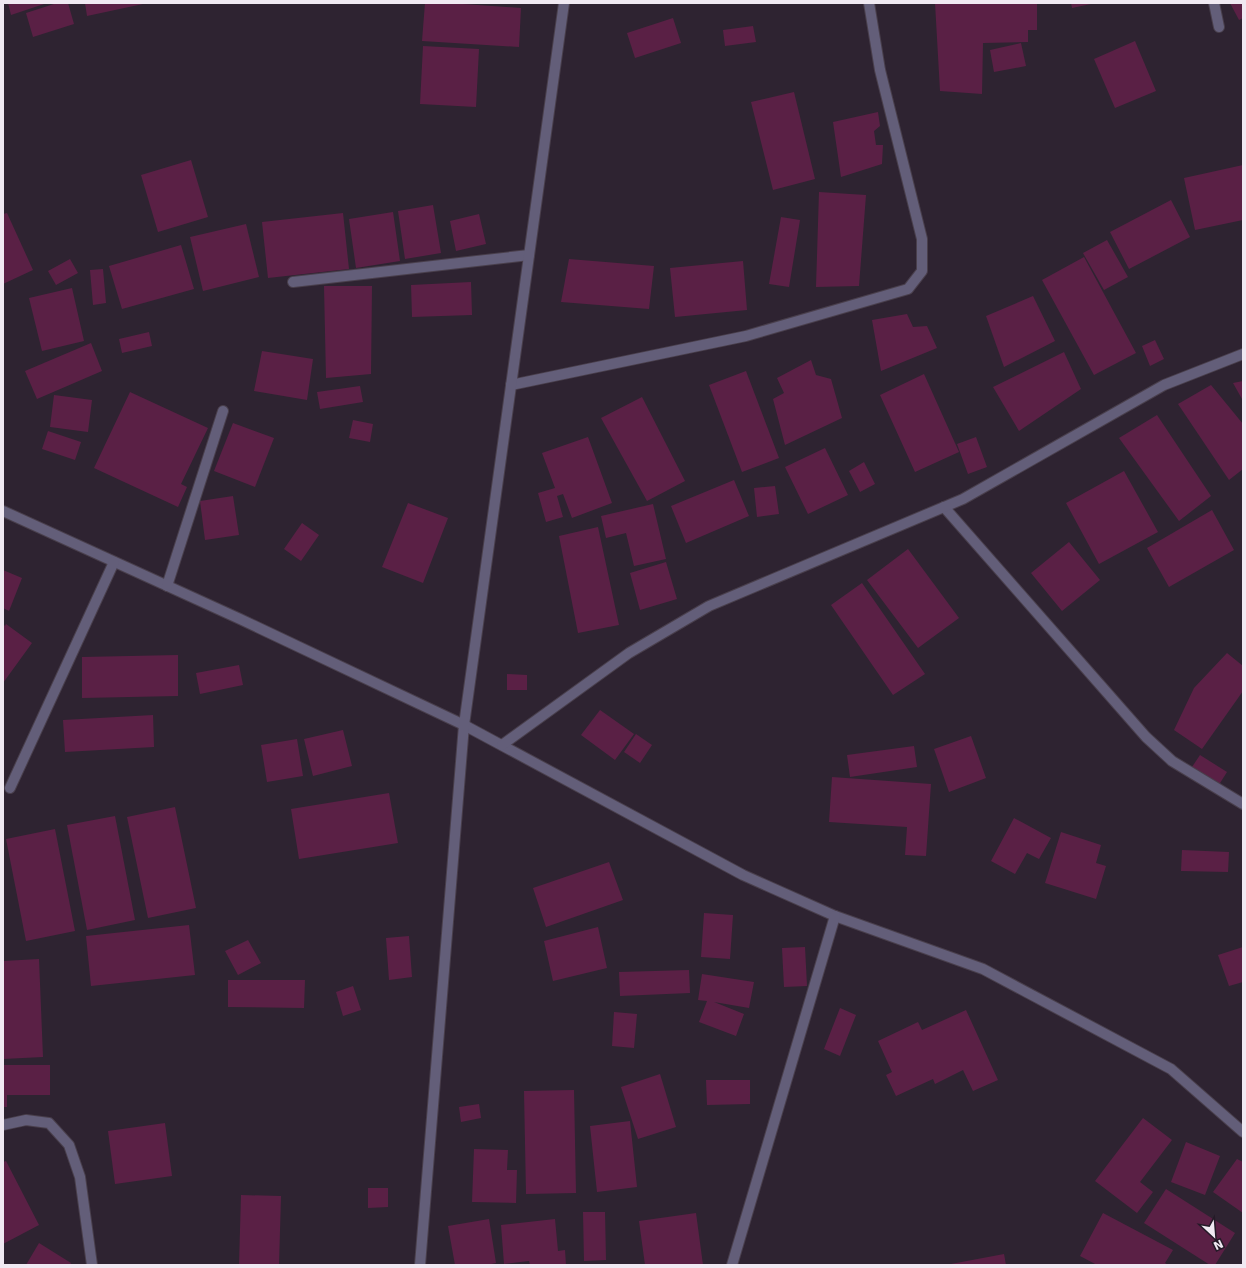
<svg xmlns="http://www.w3.org/2000/svg" width="1246" height="1268" viewBox="0 0 1246 1268" font-family="'DejaVu Sans',sans-serif">
<rect width="100%" height="100%" fill="#2e2331"/>
<g fill="#5a2045">
<path d="M8 3H47L11 15Z"/>
<path d="M57 3H68L74 24 33 37 26 13Z"/>
<path d="M85 3H142L143 4 87 16Z"/>
<path d="M425 3H449L521 8 519 47 422 41Z"/>
<path d="M935 3H1037V30H1028V42L983 43 982 94 940 91Z"/>
<path d="M1071 3H1091V4L1072 8Z"/>
<path d="M1230 3H1243V18L1239 20Z"/>
<path d="M673 18 681 43 635 58 627 33Z"/>
<path d="M753 26 756 42 725 46 723 30Z"/>
<path d="M1135 41 1156 91 1115 108 1094 59Z"/>
<path d="M1021 43 1026 66 994 72 990 50Z"/>
<path d="M423 46 479 49 476 107 420 104Z"/>
<path d="M794 92 815 179 773 190 751 102Z"/>
<path d="M878 112 880 126 874 131 876 145H883L882 164 841 177 833 122Z"/>
<path d="M191 160 208 217 158 232 141 175Z"/>
<path d="M1243 165V220L1195 230 1184 178Z"/>
<path d="M819 192 866 195 859 286 816 287Z"/>
<path d="M1171 200 1190 237 1129 269 1110 232Z"/>
<path d="M433 205 441 253 405 259 398 211Z"/>
<path d="M393 212 400 261 356 268 349 219Z"/>
<path d="M7 213 33 270 3 284V214Z"/>
<path d="M343 213 349 269 268 278 262 222Z"/>
<path d="M479 214 486 244 456 251 450 221Z"/>
<path d="M781 217 800 220 789 287 769 284Z"/>
<path d="M246 224 259 277 203 291 190 237Z"/>
<path d="M1107 240 1128 277 1104 290 1083 253Z"/>
<path d="M181 245 194 289 122 309 109 266Z"/>
<path d="M1084 257 1136 353 1094 375 1042 280Z"/>
<path d="M70 259 78 273 56 285 48 271Z"/>
<path d="M569 259 654 266 649 309 561 302Z"/>
<path d="M743 261 747 310 675 317 670 268Z"/>
<path d="M103 269 106 303 93 305 90 270Z"/>
<path d="M471 282 472 315 412 317 411 285Z"/>
<path d="M324 286H372L371 374 326 378Z"/>
<path d="M72 288 84 341 42 351 29 298Z"/>
<path d="M1033 296 1055 341 1004 367 986 316Z"/>
<path d="M907 314 913 327 927 326 937 348 881 371 872 320Z"/>
<path d="M149 332 152 346 122 353 119 339Z"/>
<path d="M1155 340 1164 359 1150 366 1142 346Z"/>
<path d="M91 343 102 371 37 399 25 371Z"/>
<path d="M262 351 313 359 307 400 254 391Z"/>
<path d="M1064 352 1081 389 1019 431 993 387Z"/>
<path d="M811 360 816 375 831 379 842 418 785 445 773 399 784 393 777 378Z"/>
<path d="M746 371 779 458 742 472 709 385Z"/>
<path d="M924 374 959 452 915 472 880 395Z"/>
<path d="M1243 381V399H1242L1233 383Z"/>
<path d="M1211 385 1243 424V469L1229 480 1178 404Z"/>
<path d="M360 386 363 402 320 409 317 392Z"/>
<path d="M130 392 208 428 181 484 187 487 178 507 94 468Z"/>
<path d="M54 395 92 400 88 432 50 427Z"/>
<path d="M642 397 685 481 647 501 601 418Z"/>
<path d="M1157 415 1211 496 1179 521 1119 438Z"/>
<path d="M353 420 373 424 370 442 349 438Z"/>
<path d="M233 423 274 438 255 487 214 471Z"/>
<path d="M48 431 81 442 75 460 42 449Z"/>
<path d="M588 437 612 503 572 518 563 494 557 496 563 517 546 522 538 493 555 488 542 453Z"/>
<path d="M976 437 987 467 968 474 957 444Z"/>
<path d="M825 448 848 495 808 514 785 467Z"/>
<path d="M864 462 875 484 860 492 849 471Z"/>
<path d="M1124 471 1158 532 1099 564 1066 503Z"/>
<path d="M734 480 749 516 686 543 671 506Z"/>
<path d="M775 486 779 514 757 517 754 488Z"/>
<path d="M233 496 239 535 205 540 200 501Z"/>
<path d="M408 503 448 518 423 583 382 567Z"/>
<path d="M653 504 666 559 634 566 626 533 606 538 601 516Z"/>
<path d="M1212 510 1234 550 1169 587 1147 548Z"/>
<path d="M302 523 319 535 301 561 284 549Z"/>
<path d="M598 527 619 625 578 633 559 536Z"/>
<path d="M1069 542 1100 580 1062 611 1031 573Z"/>
<path d="M908 549 959 618 918 648 867 580Z"/>
<path d="M666 562 677 599 640 610 630 573Z"/>
<path d="M3 570 22 578 9 611 3 608Z"/>
<path d="M862 583 925 674 893 695 831 605Z"/>
<path d="M3 624 5 626 6 624 32 643 3 683Z"/>
<path d="M1227 653 1243 666V691L1202 749 1174 730 1194 688Z"/>
<path d="M178 655V696L82 698V657Z"/>
<path d="M239 665 243 685 200 694 196 673Z"/>
<path d="M507 674 527 675V690H507Z"/>
<path d="M600 710 634 734 615 760 581 735Z"/>
<path d="M153 715 154 747 65 752 63 720Z"/>
<path d="M343 730 352 766 313 776 304 739Z"/>
<path d="M636 734 652 745 640 763 624 752Z"/>
<path d="M971 736 986 778 949 792 934 749Z"/>
<path d="M297 739 303 776 267 782 261 745Z"/>
<path d="M914 746 917 767 850 777 847 755Z"/>
<path d="M1200 755 1227 772 1215 791 1188 773Z"/>
<path d="M832 777 931 784 926 856 905 855 907 827 829 822Z"/>
<path d="M389 793 398 843 299 859 291 809Z"/>
<path d="M175 807 196 908 148 918 127 817Z"/>
<path d="M115 816 135 920 87 930 67 825Z"/>
<path d="M1014 818 1051 838 1039 859 1027 853 1015 874 991 861Z"/>
<path d="M55 829 75 931 26 941 6 839Z"/>
<path d="M1061 832 1101 845 1096 863 1106 866 1096 899 1045 883Z"/>
<path d="M1182 850 1229 852 1228 872 1181 871Z"/>
<path d="M609 862 623 900 546 927 533 888Z"/>
<path d="M704 913 733 915 730 959 701 957Z"/>
<path d="M189 925 195 975 91 986 86 936Z"/>
<path d="M598 927 607 968 553 981 544 941Z"/>
<path d="M409 936 412 977 389 980 386 938Z"/>
<path d="M248 940 261 963 238 975 225 951Z"/>
<path d="M805 947 807 986 784 987 782 948Z"/>
<path d="M1243 947V982L1229 986 1218 955Z"/>
<path d="M39 959 43 1057 3 1059V961Z"/>
<path d="M689 970 690 993 620 996 619 972Z"/>
<path d="M702 974 754 982 749 1008 714 1002 744 1014 736 1036 699 1022 707 1001 698 1000Z"/>
<path d="M228 980H305L304 1008 228 1007Z"/>
<path d="M353 986 361 1010 343 1016 336 992Z"/>
<path d="M840 1008 856 1015 840 1056 824 1049Z"/>
<path d="M966 1010 998 1080 973 1091 963 1070 935 1084 933 1079 896 1096 886 1075 892 1072 878 1041 918 1022 922 1030Z"/>
<path d="M614 1012 637 1014 634 1048 612 1046Z"/>
<path d="M3 1065H50V1095H7V1107H3Z"/>
<path d="M660 1074 676 1127 638 1139 621 1087Z"/>
<path d="M706 1080H750V1104L707 1105Z"/>
<path d="M574 1090 576 1193 526 1194 524 1091Z"/>
<path d="M479 1104 481 1118 461 1122 459 1107Z"/>
<path d="M1143 1118 1172 1140 1140 1182 1153 1192 1137 1213 1095 1181Z"/>
<path d="M630 1121 637 1187 597 1192 590 1126Z"/>
<path d="M165 1123 172 1176 115 1184 108 1131Z"/>
<path d="M1186 1142 1220 1156 1205 1195 1171 1182Z"/>
<path d="M474 1149 508 1150 507 1170H517L516 1203 472 1202Z"/>
<path d="M1237 1159 1243 1162V1213L1213 1192Z"/>
<path d="M6 1161 39 1225 3 1244V1162Z"/>
<path d="M368 1188H388V1207L368 1208Z"/>
<path d="M1166 1189 1235 1233 1215 1265H1210L1144 1223Z"/>
<path d="M241 1195 281 1196 279 1265H239Z"/>
<path d="M583 1212H605L606 1260 584 1261Z"/>
<path d="M696 1213 703 1265H645L639 1221Z"/>
<path d="M1103 1213 1173 1250 1165 1263 1168 1265H1097L1080 1256Z"/>
<path d="M489 1219 496 1263 487 1265H455L448 1226Z"/>
<path d="M555 1219 558 1251 565 1250 566 1265H530L529 1261 504 1264 501 1225Z"/>
<path d="M39 1243 71 1263 70 1265H26Z"/>
<path d="M1004 1254 1006 1265H951V1264Z"/>
</g>
<g fill="none" stroke-linecap="round" stroke-linejoin="round">
<g stroke="#493f4c" stroke-width="12">
<g id="minor">
<path d="M1214 3 1219 27"/>
<path d="M293 282 529 255"/>
<path d="M511 385 746 336 908 289 922 271V239L880 70 869 3"/>
<path d="M944 507 1146 737 1172 761 1243 804"/>
<path d="M3 511 240 619 464 725 743 875 835 916 983 969 1171 1069 1243 1132"/>
<path d="M167 586 223 411"/>
<path d="M502 745 629 653 709 606 963 499 1164 385 1243 354"/>
<path d="M10 788 114 562"/>
<path d="M3 1125 26 1120 49 1123 69 1145 80 1177 92 1265"/>
<path d="M420 1265 464 725 564 3"/>
<path d="M732 1265 835 916"/>
</g>
</g>
<use href="#minor" stroke="#635e79" stroke-width="10"/>
</g>
<rect width="1246" height="1268" fill="none" stroke="#f0e9f2" stroke-width="8"/>
<g transform="translate(1214 1236) rotate(154)" stroke="#241a27" stroke-width="3" paint-order="stroke">
<path d="M0-3L7 15L0 10L-7 15Z" fill="#f0e9f2"/>
<text y="-6" font-size="11" font-weight="bold" text-anchor="middle" fill="#f0e9f2">N</text>
</g>
</svg>
